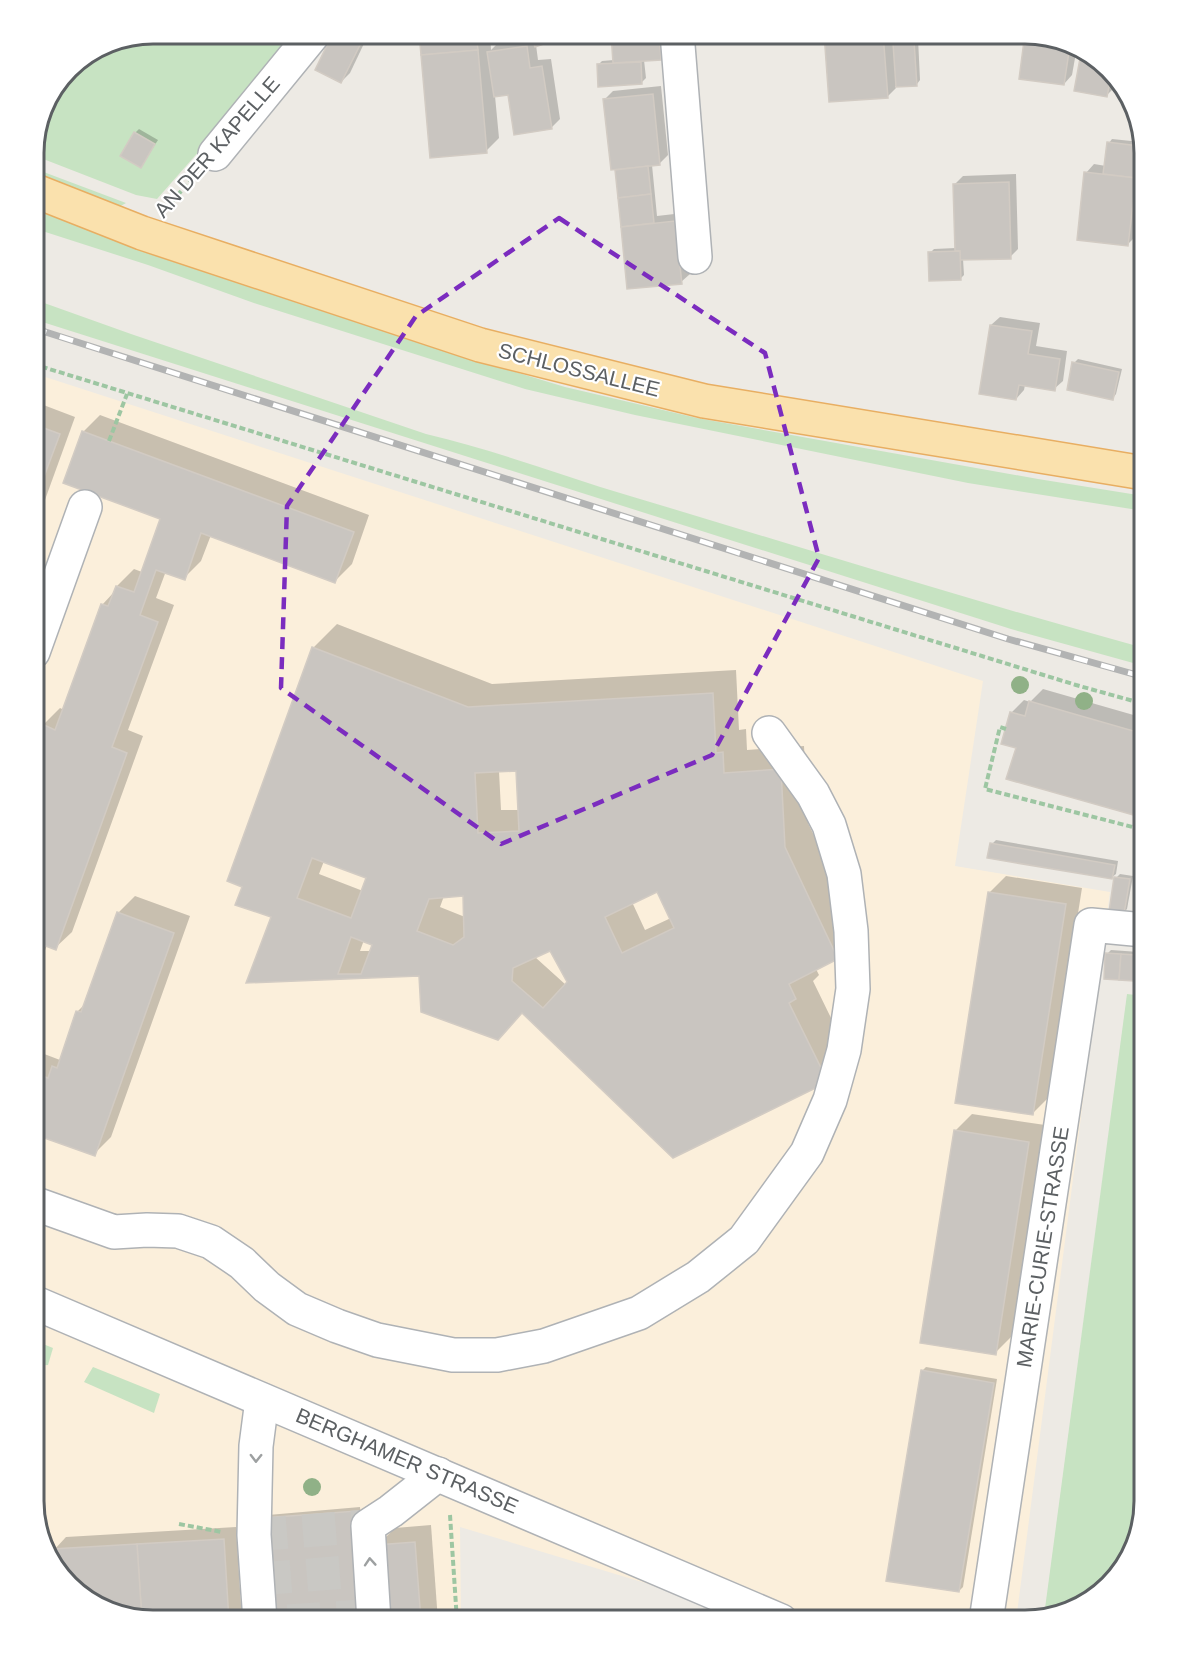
<svg xmlns="http://www.w3.org/2000/svg" width="1177" height="1654" viewBox="0 0 1177 1654" font-family="Arial,sans-serif">
<rect width="100%" height="100%" fill="#edeae4"/>
<path fill="#fbefdb" d="M33 373 983 681 955 866 1110 892 1016 1621H771L460 1527 461 1621H145L92 1605 49 1562 33 1501Z"/>
<g fill="#c7e3c2">
<path d="M153 33H303L157 199 136 195 33 155V144L45 99 73 63 107 42Z"/>
<path d="M33 168 126 203 117 208 33 177Z"/>
<path d="M33 209 164 257 432 347 565 387 697 418 1038 479 1144 496V511L968 483 635 415 525 389 257 304 148 265 33 228Z"/>
<path d="M33 299 131 334 426 434C495 450 562 476 630 496 801 547 972 601 1144 648V666L1011 629 33 319Z"/>
<path d="M1127 994 1144 996V1502L1128 1561 1085 1605 1044 1616Z"/>
<path d="M33 1340 53 1348 48 1365 33 1366Z"/>
<path d="M93 1367 160 1394 154 1413 84 1382Z"/>
</g>
<g fill="#0003" fill-rule="evenodd">
<path d="M335 33H369L350 73 341 82Z"/>
<path d="M421 33H490L491 50 497 44 533 39 531 33H563L560 36 536 45 538 60 551 59 560 119 551 128 509 93 495 96 499 138 486 151Z"/>
<path d="M612 33H668L669 50 660 59 644 60 646 78 642 82 598 65 602 61 614 60Z"/>
<path d="M826 33H892L893 45 898 39 918 38 920 80 917 84 895 86 896 88 887 97Z"/>
<path d="M1032 33 1077 47 1072 75 1064 84Z"/>
<path d="M1086 50 1116 81 1115 87 1106 96 1083 54Z"/>
<path d="M661 86 668 155 659 164 652 165 657 216 683 213 690 274 681 282 629 287 616 171 619 168 605 99 613 91Z"/>
<path d="M139 129 158 140 141 166 135 133Z"/>
<path d="M1112 139 1141 142 1142 145 1139 170H1143L1136 236 1128 244 1086 173 1094 164 1106 166 1109 143Z"/>
<path d="M1016 174 1018 249 1010 257 963 259 964 275 960 279 930 253 934 249 956 248 955 184 963 176Z"/>
<path d="M1000 317 1040 323 1036 346 1067 351 1063 381 1054 389 1025 385 1024 390 1016 399 991 325Z"/>
<path d="M1078 359 1122 369 1116 394 1113 398 1074 363Z"/>
<path d="M33 401 75 417 33 533Z"/>
<path d="M100 415 369 515 352 564 335 581 211 535 201 561 184 578 166 571 156 598 174 605 128 730 143 736 72 932 55 948 47 945 33 983V752L43 725 60 708 64 710 102 605 115 591 117 586 134 569 142 572 162 518 83 432Z"/>
<path d="M337 624 492 684 736 670 739 730 746 729 747 750 804 746 808 823 861 935 816 969 819 975 813 981 850 1057 827 1081 523 1012 497 1038 420 974 249 981 273 916 313 648ZM517 770 519 810H501L499 771ZM324 861 368 877 363 891 319 874ZM658 890 671 918 645 930 632 902ZM464 895 465 917 440 907 444 896ZM364 940 374 944 371 951H360ZM551 949 568 982 566 985 535 957Z"/>
<path d="M1043 689 1144 718V816L1017 747 1011 713 1024 700 1030 702Z"/>
<path d="M996 840 1118 861 1116 874 1112 877 992 844Z"/>
<path d="M1120 874 1133 876 1127 909 1123 913 1116 878Z"/>
<path d="M1006 876 1082 888 1049 1097 1032 1114 990 892Z"/>
<path d="M135 896 190 916 111 1137 94 1154 33 1132V1058L39 1052 60 1060 78 1011 86 1003 118 913Z"/>
<path d="M1111 950 1139 952 1137 976 1133 980 1107 954Z"/>
<path d="M972 1114 1045 1125 1012 1336 995 1353 955 1131Z"/>
<path d="M926 1367 997 1379 963 1587 959 1591 922 1371Z"/>
<path d="M360 1507 369 1621 268 1515Z"/>
<path d="M431 1525 438 1621H384L378 1545 395 1528Z"/>
<path d="M236 1527 242 1621H145L92 1605 55 1567 54 1550 66 1537Z"/>
</g>
<g fill="#c9c5c0" stroke="#d2cbc3" stroke-width="1.5" fill-rule="evenodd">
<path d="M333 33H350L363 39 341 83 315 70Z"/>
<path d="M419 33H476L478 50 421 55Z"/>
<path d="M530 33H559L561 38 535 47Z"/>
<path d="M611 33H659L661 60 613 63Z"/>
<path d="M824 33H883L888 98 829 102Z"/>
<path d="M1025 33H1032L1070 45 1064 85 1019 79Z"/>
<path d="M914 41 917 86 896 87 893 43Z"/>
<path d="M527 46 530 68 542 66 552 129 514 135 508 95 494 97 487 52Z"/>
<path d="M478 50 487 153 430 158 421 55Z"/>
<path d="M1081 53 1090 55 1111 76 1107 97 1074 91Z"/>
<path d="M641 62 642 84 598 87 597 64Z"/>
<path d="M653 94 660 165 611 170 603 99Z"/>
<path d="M134 132 155 144 141 168 120 156Z"/>
<path d="M1107 142 1139 146 1136 178 1103 174Z"/>
<path d="M648 166 651 194 618 198 615 170Z"/>
<path d="M1084 172 1136 178 1128 246 1077 240Z"/>
<path d="M1009 182 1011 259 960 260V251H955L953 184Z"/>
<path d="M651 194 654 223 621 227 618 198Z"/>
<path d="M675 221 682 284 627 289 621 227Z"/>
<path d="M960 251 961 280 929 281 928 252Z"/>
<path d="M990 325 1032 331 1028 354 1060 359 1055 391 1019 385 1016 400 979 394Z"/>
<path d="M1072 362 1119 372 1113 400 1067 390Z"/>
<path d="M33 424 60 434 33 506Z"/>
<path d="M82 431 354 532 335 583 201 533 185 580 156 570 140 615 158 622 112 747 127 753 56 950 38 943 33 956V747L42 724 55 730 101 604 108 606 116 586 134 592 160 519 63 483Z"/>
<path d="M312 647 468 707 713 693 716 753 723 752 724 773 781 769 785 847 838 959 789 984 796 999 789 1003 828 1082 673 1158 522 1013 498 1040 421 1012 419 976 246 983 271 917 235 905 242 887 227 881ZM516 771 519 831 478 833 475 773ZM312 858 366 878 351 918 297 898ZM657 892 674 928 622 953 605 917ZM463 896 464 937 453 945 417 931 429 899ZM351 937 372 945 361 974H338ZM550 951 567 982 543 1008 512 981 513 968Z"/>
<path d="M1029 701 1144 734V818L1006 779 1016 748 1001 744 1010 712 1025 716Z"/>
<path d="M990 843 1115 865 1112 879 987 858Z"/>
<path d="M1114 877 1130 879 1124 914 1109 912Z"/>
<path d="M988 892 1066 904 1033 1115 955 1103Z"/>
<path d="M117 912 174 933 95 1156 33 1134V1073L48 1078 52 1066 57 1068 76 1011 81 1012Z"/>
<path d="M1105 953 1121 954 1119 980 1104 979Z"/>
<path d="M1121 954 1136 955 1134 981 1119 980Z"/>
<path d="M954 1130 1029 1142 996 1355 920 1343Z"/>
<path d="M921 1370 994 1383 959 1592 886 1581Z"/>
<path d="M357 1511 365 1621H270L262 1518Z"/>
<path d="M224 1539 229 1621 142 1620 137 1544Z"/>
<path d="M415 1542 421 1621H382L376 1545Z"/>
<path d="M137 1544 142 1620 92 1605 53 1565 52 1549Z"/>
</g>
<g fill="none" stroke-linecap="round" stroke-linejoin="round">
<g stroke="#c9c8c4" stroke-width="33" stroke-dasharray="33 16" stroke-linecap="butt">
<path d="M254 1535 368 1526"/>
<path d="M258 1579 370 1570"/>
<path d="M288 1621 374 1615"/>
</g>
<g stroke="#afb2b5" stroke-width="36">
<g id="minor">
<path d="M677 33 695 257"/>
<path d="M215 154 314 33"/>
<path d="M33 652 85 507"/>
<path d="M33 1203 114 1232 147 1230 178 1231 211 1242 242 1263 267 1287 297 1309 337 1326 377 1340 453 1355H497L544 1346 639 1313 698 1277 744 1240 807 1153 830 1100 844 1050 853 989 851 931 844 874 829 825 813 794 769 733"/>
<path d="M33 1302 781 1621"/>
<path d="M260 1621 254 1535 256 1446 262 1400"/>
<path d="M374 1621 368 1526 391 1511 438 1474"/>
<path d="M986 1621 1091 925 1144 930"/>
</g>
</g>
<g stroke="#e8ae62" stroke-width="36">
<path id="major" d="M33 190 142 233 480 345 704 401 1144 473"/>
</g>
<g stroke="#9dc6a2" stroke-width="4" stroke-dasharray="6 3" stroke-linecap="butt">
<path d="M165 209 194 177"/>
<path d="M33 364 1076 685 1144 704"/>
<path d="M109 441 127 394"/>
<path d="M1006 729 1000 727 985 789 1144 830"/>
<path d="M450 1515 457 1621"/>
<path d="M179 1524 222 1532"/>
</g>
<use href="#minor" stroke="#fff" stroke-width="33"/>
<use href="#major" stroke="#fae1ad" stroke-width="33"/>
<g stroke="#b2b3b3" stroke-width="7">
<path id="rail" d="M33 328 1008 639 1144 677"/>
</g>
<use href="#rail" stroke="#fff" stroke-width="4.5" stroke-dasharray="14" stroke-linecap="butt"/>
</g>
<g fill="#90b187">
<circle cx="1020" cy="685" r="9"/>
<circle cx="1084" cy="701" r="9"/>
<circle cx="312" cy="1487" r="9"/>
</g>
<defs><path id="oneway-chevron" d="M-2-3.5L2.5 0L-2 3.5" fill="none" stroke-width="1.6" stroke-linecap="round" stroke-linejoin="round" transform="scale(1.5)"/></defs>
<g stroke="#9da0a1">
<use href="#oneway-chevron" transform="translate(256 1458) rotate(91)"/>
<use href="#oneway-chevron" transform="translate(370 1562) rotate(-94)"/>
</g>
<path fill="none" stroke="#7b2cbf" stroke-width="4.5" stroke-dasharray="12 8" stroke-linejoin="round" d="M559 218 765 353 819 558 712 755 501 844 281 688 287 506 416 316Z"/>
<g text-anchor="middle" stroke-width="4.5" stroke-linejoin="round" paint-order="stroke">
<g font-size="21" fill="#5c6063" stroke="#fff">
<text transform="translate(217 147) rotate(-49)" y="7">AN DER KAPELLE</text>
<text transform="translate(579 370) rotate(14)" y="7">SCHLOSSALLEE</text>
<text transform="translate(1043 1247) rotate(-81)" y="7">MARIE-CURIE-STRASSE</text>
<text transform="translate(407 1461) rotate(23)" y="7">BERGHAMER STRASSE</text>
</g>
</g>
<path d="M0 0H1177V1654H0ZM153 44H1025A109 109 0 0 1 1134 153V1501A109 109 0 0 1 1025 1610H153A109 109 0 0 1 44 1501V153A109 109 0 0 1 153 44Z" fill="#fff" fill-rule="evenodd"/>
<path fill="none" stroke="#5c6063" stroke-width="3" d="M153 44H1025A109 109 0 0 1 1134 153V1501A109 109 0 0 1 1025 1610H153A109 109 0 0 1 44 1501V153A109 109 0 0 1 153 44Z"/>
</svg>
